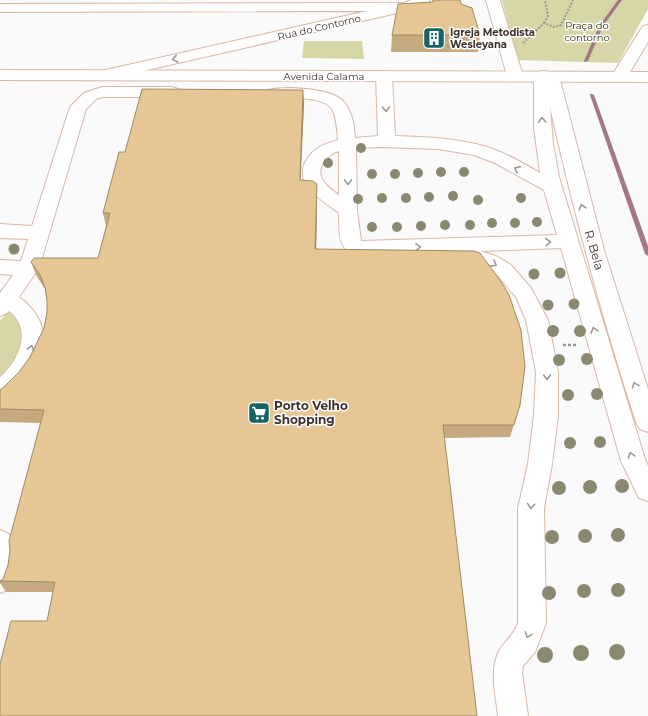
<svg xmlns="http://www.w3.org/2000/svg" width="648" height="716" viewBox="0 0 648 716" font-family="Montserrat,sans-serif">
<rect width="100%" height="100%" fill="#fafafa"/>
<g fill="#d6d6a6">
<path d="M502 0H648V9L618 63 517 60Z"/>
<path d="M304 41H362L364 59 302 58Z"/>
<path d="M8 311C22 322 28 340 19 357 14 365 6 372 0 379V321Z"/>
</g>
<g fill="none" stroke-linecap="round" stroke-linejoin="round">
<g fill="#a47886" fill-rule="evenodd">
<path d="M618 0H622L603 26 588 61 584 62V61L599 26Z"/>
<path d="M590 94H592L594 95 648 246V256L645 254 590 95Z"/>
</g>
<g stroke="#d9b7a5" stroke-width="2">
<g id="minor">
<path d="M411 0H430L428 3 406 11 103 80 97 78 95 75 97 72 367 11 0 12V4L404 3Z"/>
<path d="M486 0H500L523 76 521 79 515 81 509 79 507 76Z"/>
<path d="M648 25V42L627 77 625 80 619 82 613 80 611 77 641 29 643 26Z"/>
<path d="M384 71 390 73 392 76 395 136C426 137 458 138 487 147 506 153 523 163 540 173L534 128V76L536 73 542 71 557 73 559 76 604 250 648 389V432L640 429 636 422C602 318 574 213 550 107L553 144 559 177 645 459 648 466V501L639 498 621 461 561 248 480 251 496 256 511 265 531 288 548 320 558 372V415L552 464 544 508 546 623 535 652 523 666 522 672 528 716H498C496 695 489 671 499 651 505 641 514 635 518 623V508L528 464 534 415 536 372 526 320 516 297 497 275 482 266 450 255 448 252 357 255C336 249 340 232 339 213 323 201 291 183 307 159 315 147 325 144 338 140 337 131 337 118 332 109 325 96 287 98 274 98L268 96 266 93 268 90C284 86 330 88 342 100 352 110 354 124 355 138L378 136 376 76 378 73ZM382 147 439 149 474 155 495 163 544 190 557 235 361 241 357 210 356 148ZM339 151V195C333 191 327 187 324 182 314 169 326 155 339 151Z"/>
<path d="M102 87H172L178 89 180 92 178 95 172 97H103L96 99 86 109 39 268 19 297C30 305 41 318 43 332 46 358 24 391 0 399V377C19 361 33 329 9 311L7 313 0 316V293L13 275 0 274V260L21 261 28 239 0 238V224L32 226 70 107 84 93Z"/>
<path d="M0 530 9 534C18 552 18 570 9 589L0 593Z"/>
</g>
</g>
<g stroke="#d9b7a5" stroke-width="2">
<path id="major" d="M0 70 648 72V82L0 80Z"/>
</g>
<g stroke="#9d9693" stroke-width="2" stroke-dasharray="2 1.5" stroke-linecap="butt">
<path d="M544 23 548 16 545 0"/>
<path d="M523 43 544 23 554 27 561 25 573 0"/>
</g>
<path stroke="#9d9693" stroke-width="2.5" stroke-dasharray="3 2" stroke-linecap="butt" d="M563 345H578"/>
<use href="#minor" fill="#fff" fill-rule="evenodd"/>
<use href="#major" fill="#fff" fill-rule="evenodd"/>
</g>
<g fill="#8a8970">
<circle cx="361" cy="148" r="5"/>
<circle cx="328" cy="163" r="5"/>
<circle cx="441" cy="172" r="5"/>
<circle cx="464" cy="172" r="5"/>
<circle cx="418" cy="173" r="5"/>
<circle cx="372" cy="174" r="5"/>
<circle cx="395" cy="174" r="5"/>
<circle cx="453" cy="196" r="5"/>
<circle cx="429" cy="197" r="5"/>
<circle cx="382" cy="198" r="5"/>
<circle cx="406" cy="198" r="5"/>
<circle cx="521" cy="198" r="5"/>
<circle cx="358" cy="199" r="5"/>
<circle cx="478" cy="200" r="5"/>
<circle cx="537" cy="222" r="5"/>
<circle cx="492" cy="223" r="5"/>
<circle cx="515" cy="223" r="5"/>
<circle cx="445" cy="225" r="5"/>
<circle cx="470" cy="225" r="5"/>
<circle cx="421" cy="226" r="5"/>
<circle cx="372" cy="227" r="5"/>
<circle cx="397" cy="227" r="5"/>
<circle cx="14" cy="249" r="5.5"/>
<circle cx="560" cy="273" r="5.5"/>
<circle cx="534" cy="274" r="5.5"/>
<circle cx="574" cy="304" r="5.5"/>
<circle cx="548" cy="305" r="5.5"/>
<circle cx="553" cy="331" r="6"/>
<circle cx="580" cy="331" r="6"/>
<circle cx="587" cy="359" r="6"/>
<circle cx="559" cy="360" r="6"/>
<circle cx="597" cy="394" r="6"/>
<circle cx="568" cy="395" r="6"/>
<circle cx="600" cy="442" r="6"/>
<circle cx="570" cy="443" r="6"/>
<circle cx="622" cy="486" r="7"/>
<circle cx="590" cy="487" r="7"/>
<circle cx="559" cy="488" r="7"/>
<circle cx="618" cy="535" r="7"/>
<circle cx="585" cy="536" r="7"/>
<circle cx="552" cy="537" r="7"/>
<circle cx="618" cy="590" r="7"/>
<circle cx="584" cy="591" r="7"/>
<circle cx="549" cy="593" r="7"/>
<circle cx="617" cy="652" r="8"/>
<circle cx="581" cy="653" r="8"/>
<circle cx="545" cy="655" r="8"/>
</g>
<g fill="#c5aa7f">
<path d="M461 4 480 35 478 52H391L392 35Z"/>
<path d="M304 104 300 180 317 184 316 249 520 405 510 437 444 438 47 621 53 592H6L0 583V581L3 579 8 565 41 423 0 422V390L5 386 19 372 30 357 44 328 47 313V300L45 289 36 275 31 262 98 258 106 226 103 213 125 152Z"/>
</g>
<g fill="#a08b68">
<path d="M303 90 304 104 300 194V180Z"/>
<path d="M317 184V198L316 263 315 249Z"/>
</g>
<g fill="#e5c694" stroke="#a08b68">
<path d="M433 0H460L461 4 472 8 480 35H392L398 4 433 2Z"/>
<path d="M142 89 303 90 300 180 313 181 317 184 315 249 474 251 480 253 500 280 509 295 521 330 525 367 520 405 514 425H443L477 716H0V664L11 621H47L55 582 0 581 3 579 8 565 10 550 9 541 44 410 0 409V390L5 386 19 372 30 357 44 328 47 313V300L45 287 40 275 31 262 34 258H98L110 213H103L119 152H125Z"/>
</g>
<defs><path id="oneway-chevron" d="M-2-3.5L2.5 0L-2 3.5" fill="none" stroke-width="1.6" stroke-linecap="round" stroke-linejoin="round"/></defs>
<g stroke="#9f9894">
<use href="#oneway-chevron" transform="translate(175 59) rotate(167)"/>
<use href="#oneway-chevron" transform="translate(386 109) rotate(88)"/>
<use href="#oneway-chevron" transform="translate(542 120) rotate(-93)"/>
<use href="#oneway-chevron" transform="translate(517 169) rotate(-153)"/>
<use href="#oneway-chevron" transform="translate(348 182) rotate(89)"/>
<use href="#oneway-chevron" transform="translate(582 207) rotate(-106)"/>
<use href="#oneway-chevron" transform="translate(548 242) rotate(-2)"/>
<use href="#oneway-chevron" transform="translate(418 247) rotate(-1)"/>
<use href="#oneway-chevron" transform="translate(494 264) rotate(29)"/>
<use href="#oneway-chevron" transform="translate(594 330) rotate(-106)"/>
<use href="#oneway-chevron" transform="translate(31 348) rotate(-75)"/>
<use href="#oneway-chevron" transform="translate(547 377) rotate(89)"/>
<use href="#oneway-chevron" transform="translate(635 385) rotate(-110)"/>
<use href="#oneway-chevron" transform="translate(631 455) rotate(-107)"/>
<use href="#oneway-chevron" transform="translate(531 506) rotate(96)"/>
<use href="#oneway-chevron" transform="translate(528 635) rotate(111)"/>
</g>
<defs>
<g id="building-square" transform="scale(1.15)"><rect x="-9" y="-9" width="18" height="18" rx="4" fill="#166563" stroke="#fff"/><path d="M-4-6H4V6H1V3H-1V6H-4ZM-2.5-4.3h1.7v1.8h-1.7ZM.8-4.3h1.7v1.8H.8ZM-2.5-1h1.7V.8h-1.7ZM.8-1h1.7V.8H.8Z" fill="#fff"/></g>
<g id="supermarket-square" transform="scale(1.15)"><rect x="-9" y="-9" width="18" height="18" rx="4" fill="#166563" stroke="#fff"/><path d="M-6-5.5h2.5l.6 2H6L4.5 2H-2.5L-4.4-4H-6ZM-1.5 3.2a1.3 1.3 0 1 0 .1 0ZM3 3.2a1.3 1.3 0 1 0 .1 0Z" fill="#fff"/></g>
</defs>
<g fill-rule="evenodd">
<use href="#building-square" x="434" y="38"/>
<use href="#supermarket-square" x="259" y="413"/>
</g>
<g text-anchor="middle" stroke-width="3" stroke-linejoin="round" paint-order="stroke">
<g font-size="10" fill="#2f2d00" stroke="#fff">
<text x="587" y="29">Praça do<tspan x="587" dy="12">contorno</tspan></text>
</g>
<g font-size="10" fill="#3f312a" stroke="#fff">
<text transform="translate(319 27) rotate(-13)" y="4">Rua do Contorno</text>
<text x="324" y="80">Avenida Calama</text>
</g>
<g font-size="10" font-weight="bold" fill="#3f312a" stroke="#fff" text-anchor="start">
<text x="450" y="36">Igreja Metodista<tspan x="450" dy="12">Wesleyana</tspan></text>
</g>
<g font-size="12" fill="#3f312a" stroke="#fff">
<text transform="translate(594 250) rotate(74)" y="4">R. Bela</text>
</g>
<g font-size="12" font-weight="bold" fill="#3f312a" stroke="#fff" text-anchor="start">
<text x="274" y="410">Porto Velho<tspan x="274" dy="14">Shopping</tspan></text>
</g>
</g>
</svg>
